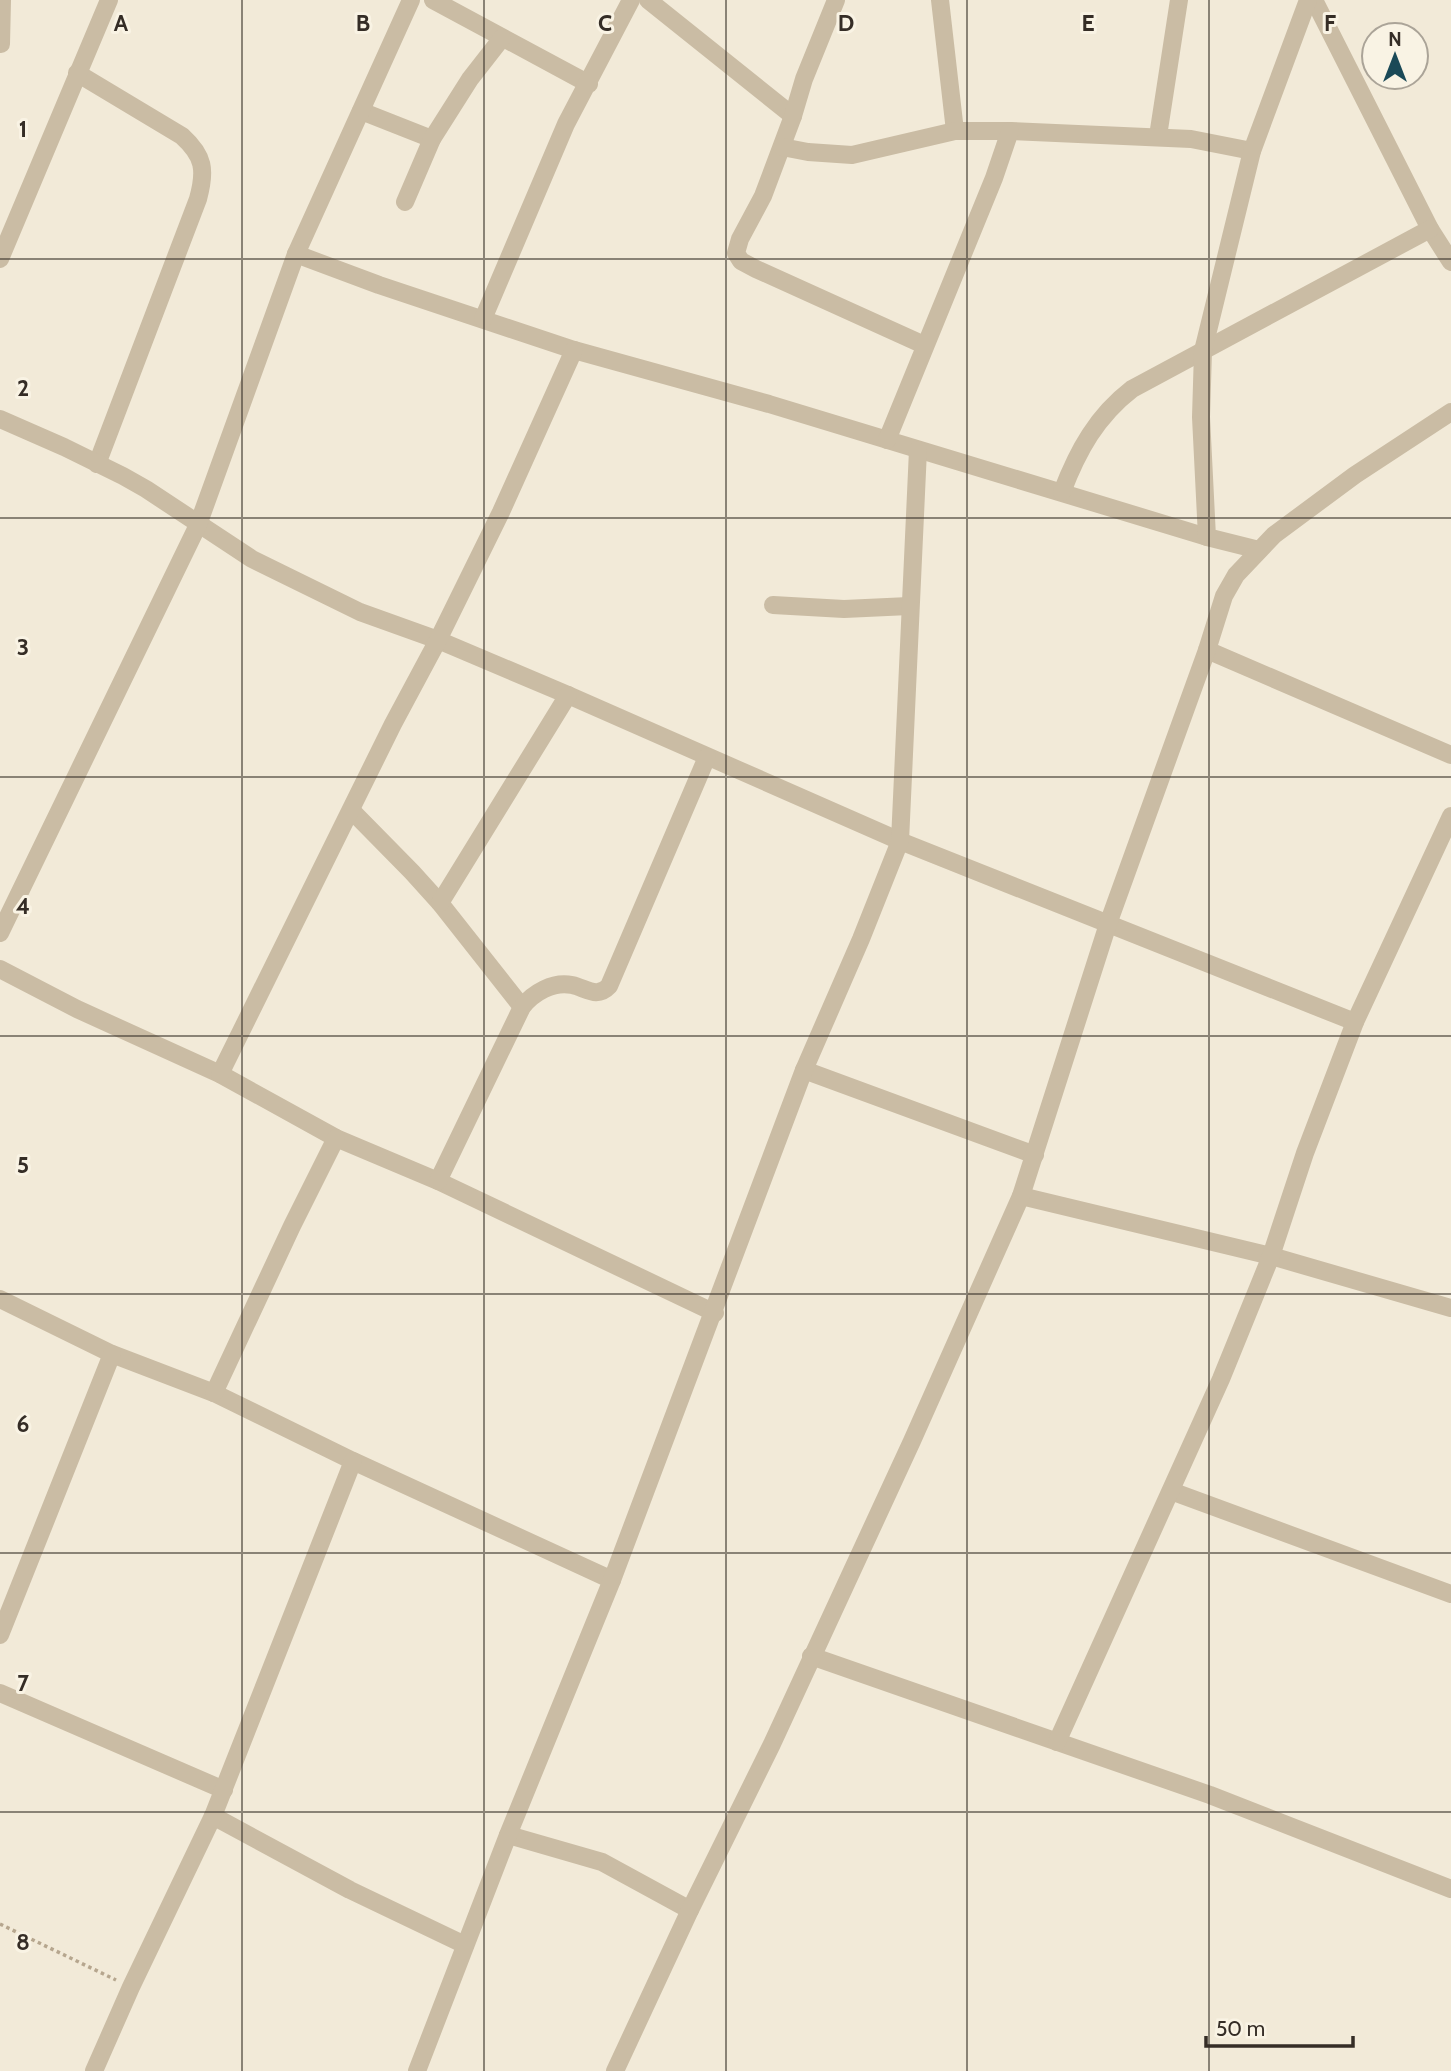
<svg xmlns="http://www.w3.org/2000/svg" width="1451" height="2071" viewBox="0 0 1451 2071" font-family="Cabin,sans-serif">
<rect width="100%" height="100%" fill="#f2ead8"/>
<g fill="none" stroke-linecap="round" stroke-linejoin="round">
<path stroke="#b6a68e" stroke-width="3.5" stroke-dasharray="3.5 3.5" stroke-linecap="butt" d="M0 1924 116 1980"/>
<g stroke="#cabca4" stroke-width="18">
<path d="M433 0 589 84"/>
<path d="M648 0 793 116"/>
<path d="M836 0 804 79 793 116 763 196 740 239 736 253 741 261 756 269 924 345"/>
<path d="M940 0 955 131"/>
<path d="M1314 0 1430 229 1451 262"/>
<path d="M1 44 2 0"/>
<path d="M77 73 182 136C204 156 206 170 198 199L97 464"/>
<path d="M361 111 432 139"/>
<path d="M1158 136 1179 0"/>
<path d="M782 147 808 152 852 155 955 131H1010L1191 139 1252 151"/>
<path d="M405 202 432 139 470 79 502 38"/>
<path d="M296 254 379 285 574 350 769 404 1207 537"/>
<path d="M0 259 109 0"/>
<path d="M483 319 566 124 631 0"/>
<path d="M0 419 64 447 123 476 146 489 252 559 360 612 438 640 568 695 900 841 1355 1022"/>
<path d="M887 440 994 178 1010 131"/>
<path d="M1062 492C1078 450 1097 416 1132 389L1430 229"/>
<path d="M1259 550 1207 537 1201 417 1203 351 1252 151 1308 0"/>
<path d="M773 605 844 609 909 606"/>
<path d="M1207 650 1451 755"/>
<path d="M352 811 412 872 440 903 522 1007"/>
<path d="M440 903 568 695"/>
<path d="M0 933 198 525 296 254 411 0"/>
<path d="M0 969 77 1009 220 1074 336 1138 438 1181 715 1313"/>
<path d="M804 1070 1035 1155"/>
<path d="M220 1074 393 724 438 640 501 512 574 350"/>
<path d="M438 1181 522 1007C533 993 553 981 572 985 586 988 597 999 609 986L707 757"/>
<path d="M1021 1196 1271 1256 1451 1308"/>
<path d="M0 1299 112 1354 214 1393 353 1461 612 1580"/>
<path d="M214 1393 292 1226 336 1138"/>
<path d="M1171 1491 1451 1594"/>
<path d="M0 1635 112 1354"/>
<path d="M811 1656 1210 1795 1451 1889"/>
<path d="M0 1693 224 1790"/>
<path d="M1057 1742 1221 1379 1271 1256 1305 1153 1355 1022 1451 816"/>
<path d="M213 1816 350 1890 465 1945"/>
<path d="M508 1835 602 1862 690 1910"/>
<path d="M94 2071 131 1987 213 1816 353 1461"/>
<path d="M417 2071 508 1835 612 1580 804 1070 861 939 900 841 918 450"/>
<path d="M615 2071 690 1910 772 1744 912 1441 1021 1196 1108 924 1207 650 1224 596 1236 575 1274 535 1355 475 1451 412"/>
</g>
</g>
<path fill="none" stroke="#352d26" stroke-width="2" stroke-opacity="0.55" d="M242 0V2071M484 0V2071M726 0V2071M967 0V2071M1209 0V2071M0 259H1451M0 518H1451M0 777H1451M0 1036H1451M0 1294H1451M0 1553H1451M0 1812H1451"/>
<g font-size="23" text-anchor="middle" font-weight="bold" fill="#352d26" stroke="#f9f3e4" stroke-width="6" stroke-linejoin="round" paint-order="stroke">
<text x="121" y="31">A</text>
<text x="363" y="31">B</text>
<text x="605" y="31">C</text>
<text x="846" y="31">D</text>
<text x="1088" y="31">E</text>
<text x="1330" y="31">F</text>
<text x="23" y="137">1</text>
<text x="23" y="396">2</text>
<text x="23" y="655">3</text>
<text x="23" y="914">4</text>
<text x="23" y="1173">5</text>
<text x="23" y="1432">6</text>
<text x="23" y="1691">7</text>
<text x="23" y="1950">8</text>
</g>
<g transform="translate(1395 56)"><circle r="33" fill="#f9f3e4" stroke="#aba498" stroke-width="2"/>
<path d="M0-5L12 26L0 18L-12 26Z" fill="#1a4957"/>
<text y="-10" font-size="19" font-weight="bold" text-anchor="middle" fill="#352d26">N</text>
</g>
<path d="M1206 2036v10h147v-10" fill="none" stroke="#352d26" stroke-width="3.5"/>
<text x="1216" y="2036" font-size="21" fill="#352d26" stroke="#f9f3e4" stroke-width="5" paint-order="stroke">50 m</text>
</svg>
